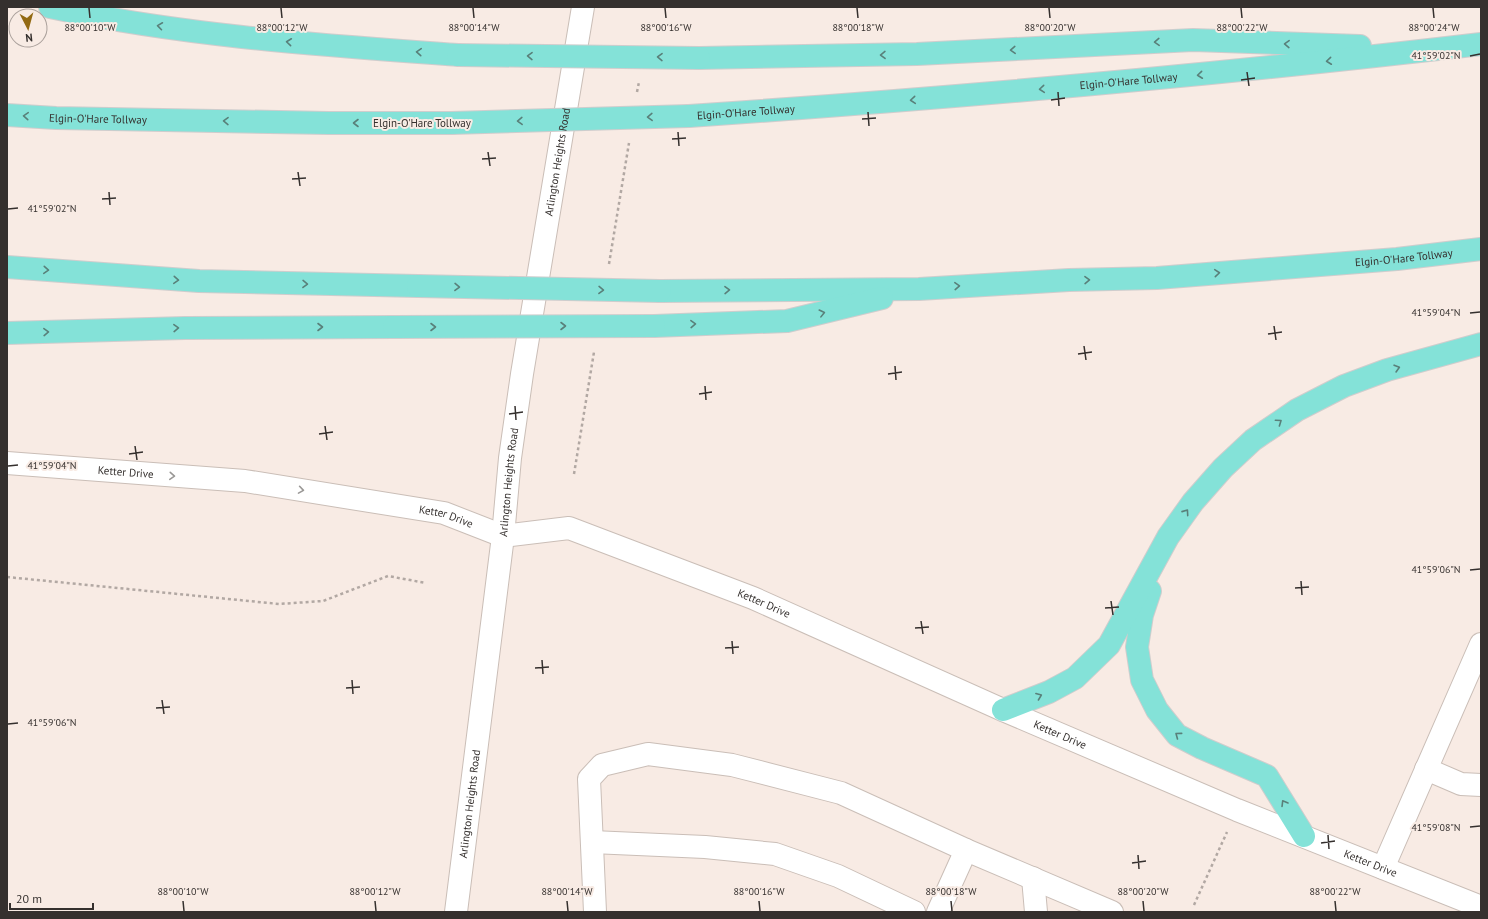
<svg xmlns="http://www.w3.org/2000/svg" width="1488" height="919" viewBox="0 0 1488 919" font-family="'PT Sans',sans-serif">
<rect width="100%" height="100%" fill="#f8ebe4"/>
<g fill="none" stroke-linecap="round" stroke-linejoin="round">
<g stroke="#cabeb7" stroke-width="24">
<g id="minor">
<path id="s1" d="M7 463 245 481 444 513 503 536 569 528 753 598 1003 710 1237 810 1481 907"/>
<path d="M1426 769 1461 784 1481 785"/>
<path d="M592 842 705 847 775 854 838 876 914 912"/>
<path d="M1383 868 1481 644"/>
<path d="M1033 878 1036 912"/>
<path id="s2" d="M456 912 503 536 510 458 522 374 583 7"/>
<path d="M595 912 589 779 602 765 648 754 732 765 841 793 966 850 1112 912"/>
<path d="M938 912 966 850"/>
</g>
</g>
<g stroke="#cfcdcd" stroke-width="24">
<g id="highway">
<path d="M50 7C184 36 322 45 458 55"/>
<path d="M699 58 917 54 1193 40 1360 46"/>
<path id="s3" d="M7 115 56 118 329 123H451"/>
<path id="s4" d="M689 116C953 98 1217 75 1481 44"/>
<path d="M7 267 199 281 418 286"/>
<path id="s5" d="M660 291 919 289 1069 280 1157 278 1397 259 1481 249"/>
<path d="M654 326 787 321 882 298"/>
<path d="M7 333 185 328 394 327"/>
<path d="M1150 591 1142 615 1137 647 1142 680 1157 710 1177 735 1202 748 1267 776 1304 836"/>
<path d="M1003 710 1049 692 1075 678 1109 645 1168 537 1193 502 1223 468 1253 440 1297 410 1344 386 1387 370 1481 344"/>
</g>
</g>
<g stroke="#b2a8a3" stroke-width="2.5" stroke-dasharray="3 3" stroke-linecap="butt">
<path d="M647 31 649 22"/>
<path d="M637 92 639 82"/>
<path d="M609 264 629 143"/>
<path d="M574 474 594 352"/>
<path d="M7 577 279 604 323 601 388 576 426 583"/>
<path d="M1194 905 1227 832"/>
</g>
<use href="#minor" stroke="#fff" stroke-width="22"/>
<use href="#highway" stroke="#84e2d8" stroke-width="22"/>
<g stroke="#cfcdcd" stroke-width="24" stroke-linecap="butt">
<g id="highway-bridge">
<path d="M458 55 699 58"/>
<path d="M451 123 689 116"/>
<path d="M418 286 660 291"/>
<path d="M394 327 654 326"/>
</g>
</g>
<use href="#highway-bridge" stroke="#84e2d8" stroke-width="22"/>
</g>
<defs><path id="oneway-chevron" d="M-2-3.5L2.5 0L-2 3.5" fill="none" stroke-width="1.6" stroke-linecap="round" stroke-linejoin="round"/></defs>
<g stroke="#59807a">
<use href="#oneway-chevron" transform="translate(160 26) rotate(-172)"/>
<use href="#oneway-chevron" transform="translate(289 42) rotate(-174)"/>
<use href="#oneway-chevron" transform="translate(1157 42) rotate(177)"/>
<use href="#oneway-chevron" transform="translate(1287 44) rotate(-178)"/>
<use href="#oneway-chevron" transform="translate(1013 50) rotate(177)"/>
<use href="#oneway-chevron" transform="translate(419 52) rotate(-176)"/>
<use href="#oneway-chevron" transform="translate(883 55) rotate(179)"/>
<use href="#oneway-chevron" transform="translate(530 56) rotate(-179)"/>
<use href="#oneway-chevron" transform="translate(660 57) rotate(-179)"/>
<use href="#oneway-chevron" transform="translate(1329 61) rotate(174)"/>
<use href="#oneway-chevron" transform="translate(1200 75) rotate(174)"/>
<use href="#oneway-chevron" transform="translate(1042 89) rotate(175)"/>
<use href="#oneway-chevron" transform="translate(913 100) rotate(175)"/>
<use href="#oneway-chevron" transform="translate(26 116) rotate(-176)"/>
<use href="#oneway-chevron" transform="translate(650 117) rotate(178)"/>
<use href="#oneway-chevron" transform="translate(226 121) rotate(-179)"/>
<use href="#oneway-chevron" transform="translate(520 121) rotate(178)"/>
<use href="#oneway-chevron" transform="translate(356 123) rotate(-180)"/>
<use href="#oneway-chevron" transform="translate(46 270) rotate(4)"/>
<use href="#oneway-chevron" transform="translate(1217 273) rotate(-5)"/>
<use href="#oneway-chevron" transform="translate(176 280) rotate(4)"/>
<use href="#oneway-chevron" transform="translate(1087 280) rotate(-1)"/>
<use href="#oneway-chevron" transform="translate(305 284) rotate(1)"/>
<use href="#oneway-chevron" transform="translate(957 286) rotate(-3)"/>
<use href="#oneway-chevron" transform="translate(457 287) rotate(1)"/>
<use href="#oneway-chevron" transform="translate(601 290) rotate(1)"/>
<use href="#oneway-chevron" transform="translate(727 290) rotate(-1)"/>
<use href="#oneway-chevron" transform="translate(822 313) rotate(-14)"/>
<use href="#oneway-chevron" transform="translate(693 324) rotate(-2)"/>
<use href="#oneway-chevron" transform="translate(563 326)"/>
<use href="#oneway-chevron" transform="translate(320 327)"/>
<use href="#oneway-chevron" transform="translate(433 327)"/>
<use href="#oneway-chevron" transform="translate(176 328) rotate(-2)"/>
<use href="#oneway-chevron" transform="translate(46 332) rotate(-2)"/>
<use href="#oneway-chevron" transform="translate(1397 368) rotate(-16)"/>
<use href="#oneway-chevron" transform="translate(1279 422) rotate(-35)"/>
<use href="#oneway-chevron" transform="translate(1186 512) rotate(-55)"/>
<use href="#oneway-chevron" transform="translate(1039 696) rotate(-21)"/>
<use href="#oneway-chevron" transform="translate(1178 735) rotate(-143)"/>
<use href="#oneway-chevron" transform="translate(1284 803) rotate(-121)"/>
</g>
<g stroke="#9a9896">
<use href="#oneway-chevron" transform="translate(172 476) rotate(4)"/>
<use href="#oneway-chevron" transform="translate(301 490) rotate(9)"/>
</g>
<path fill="none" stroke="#35302e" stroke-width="1.5" d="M89 8 90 18M281 8 282 18M473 8 474 18M665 8 666 18M857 8 858 18M1049 8 1050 18M1241 8 1242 18M1433 8 1434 18M1470 56 1480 54M1247 72 1249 86M1241 80 1255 78M1058 92 1059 106M1051 100 1065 98M868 112 869 126M862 119 876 118M678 132 679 146M672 139 686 138M488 152 490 166M482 159 496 158M298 172 300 186M292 179 306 178M109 192 110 205M102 199 116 198M8 209 18 208M1470 313 1480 312M1274 326 1276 340M1268 334 1282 332M1084 346 1086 360M1078 354 1092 352M895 366 896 380M888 374 902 372M705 386 706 400M699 394 712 392M515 406 516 420M509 414 523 412M325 426 327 440M319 434 333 432M135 446 137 460M129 454 143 452M8 466 18 465M1470 570 1480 569M1301 581 1302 595M1295 588 1309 587M1111 601 1113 615M1105 608 1119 607M921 621 923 634M915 628 929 627M732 641 733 654M725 648 739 647M542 660 543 674M535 668 549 667M352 680 353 694M346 688 360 687M162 700 164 714M156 708 170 707M8 724 18 723M1470 827 1480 826M1328 835 1329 849M1321 843 1335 841M1138 855 1139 869M1132 863 1146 861M183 901 184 911M375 901 376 911M567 901 568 911M759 901 760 911M951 901 952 911M1143 901 1144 911M1335 901 1336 911"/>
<g text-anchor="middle" stroke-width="4" stroke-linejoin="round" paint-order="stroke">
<g font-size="11" fill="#35302e" stroke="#f8ebe4">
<text dy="4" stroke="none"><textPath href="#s4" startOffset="441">Elgin-O'Hare Tollway</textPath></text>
<text dy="4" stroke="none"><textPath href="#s4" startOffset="57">Elgin-O'Hare Tollway</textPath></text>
<text dy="4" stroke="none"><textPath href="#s3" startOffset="91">Elgin-O'Hare Tollway</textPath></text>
<text x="422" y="127">Elgin-O'Hare Tollway</text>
<text dy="4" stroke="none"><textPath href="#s2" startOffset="757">Arlington Heights Road</textPath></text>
<text dy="4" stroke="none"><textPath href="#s5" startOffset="745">Elgin-O'Hare Tollway</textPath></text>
<text dy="4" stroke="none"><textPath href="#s1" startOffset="119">Ketter Drive</textPath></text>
<text dy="4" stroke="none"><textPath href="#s2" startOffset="433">Arlington Heights Road</textPath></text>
<text dy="4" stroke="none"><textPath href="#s1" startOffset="443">Ketter Drive</textPath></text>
<text dy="4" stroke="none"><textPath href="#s1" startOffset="779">Ketter Drive</textPath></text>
<text dy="4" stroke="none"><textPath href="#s1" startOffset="1103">Ketter Drive</textPath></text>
<text dy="4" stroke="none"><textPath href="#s2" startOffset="109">Arlington Heights Road</textPath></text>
<text dy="4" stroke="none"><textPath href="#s1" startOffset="1439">Ketter Drive</textPath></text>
</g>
</g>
<g font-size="10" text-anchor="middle" fill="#35302e" stroke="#f8ebe4" stroke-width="4" stroke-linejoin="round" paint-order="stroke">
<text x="90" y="31">88°00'10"W</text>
<text x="282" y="31">88°00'12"W</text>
<text x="474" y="31">88°00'14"W</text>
<text x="666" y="31">88°00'16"W</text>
<text x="858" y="31">88°00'18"W</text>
<text x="1050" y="31">88°00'20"W</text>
<text x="1242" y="31">88°00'22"W</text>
<text x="1434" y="31">88°00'24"W</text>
<text x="1436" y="59">41°59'02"N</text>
<text x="52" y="212">41°59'02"N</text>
<text x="1436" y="316">41°59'04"N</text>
<text x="52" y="469">41°59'04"N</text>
<text x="1436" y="573">41°59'06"N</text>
<text x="52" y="726">41°59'06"N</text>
<text x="1436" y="831">41°59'08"N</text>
<text x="183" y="895">88°00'10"W</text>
<text x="375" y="895">88°00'12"W</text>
<text x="567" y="895">88°00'14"W</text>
<text x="759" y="895">88°00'16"W</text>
<text x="951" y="895">88°00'18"W</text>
<text x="1143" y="895">88°00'20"W</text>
<text x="1335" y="895">88°00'22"W</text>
</g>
<rect width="1488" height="919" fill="none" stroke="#35302e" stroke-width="16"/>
<g transform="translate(28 28) rotate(174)"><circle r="19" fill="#f8ebe4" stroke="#aaa09b"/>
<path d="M0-3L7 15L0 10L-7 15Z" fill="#936a13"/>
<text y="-6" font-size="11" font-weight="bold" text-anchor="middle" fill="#35302e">N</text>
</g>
<path d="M10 903v6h83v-6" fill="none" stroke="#35302e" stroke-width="2"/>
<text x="16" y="903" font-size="12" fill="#35302e" stroke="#f8ebe4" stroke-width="3" paint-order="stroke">20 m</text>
</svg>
